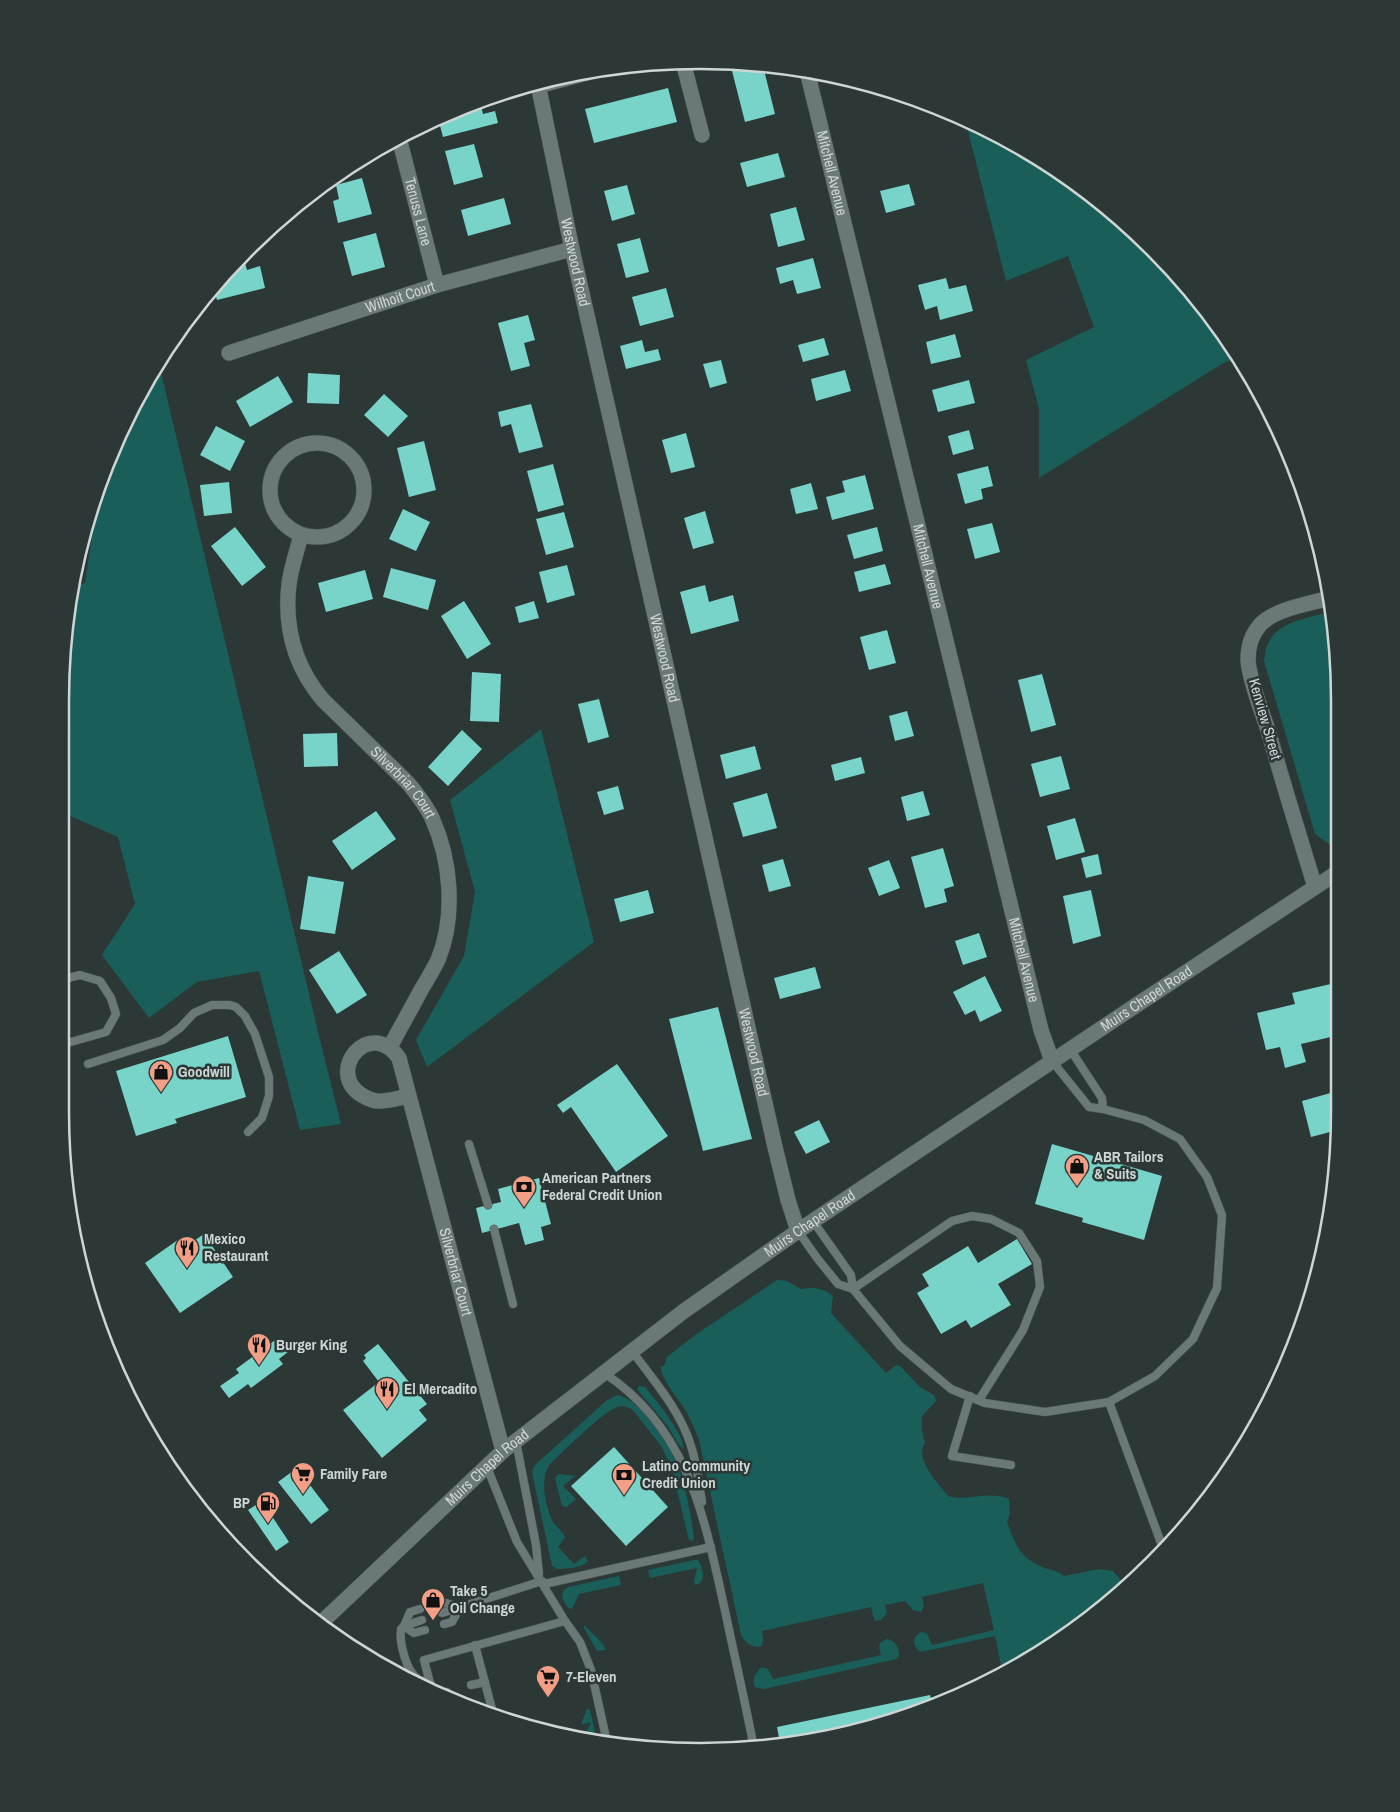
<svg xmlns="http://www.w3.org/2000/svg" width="1400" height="1812" viewBox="0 0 1400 1812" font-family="'Archivo Narrow',sans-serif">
<rect width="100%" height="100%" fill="#2b3836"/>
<g fill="#195e58">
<path d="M965 119 1056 168 1153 248 1232 345 1239 358 1225 362 1039 478V409L1026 360 1094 327 1068 256 1006 281Z"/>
<path d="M159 364 320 1040 341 1124 300 1130 259 971 197 982 149 1018 102 955 135 904 118 837 70 816 61 819V658L73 586 85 583 99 489 126 417Z"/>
<path d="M1333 611 1335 842 1330 845 1315 834 1264 661C1265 653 1266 645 1271 638 1283 620 1314 617 1333 611Z"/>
<path d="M541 729 594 942 427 1067 416 1040 464 956 475 892 450 800Z"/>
<path d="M777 1280 787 1281 801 1289C814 1287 822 1288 833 1296L831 1313 886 1373 896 1365 900 1366 920 1387 934 1395 936 1401 922 1416V1431L925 1443C914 1459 938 1483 948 1496 968 1502 989 1490 1009 1499L1010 1514 1007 1522C1016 1545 1019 1557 1042 1567 1051 1571 1056 1569 1064 1576L1099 1569 1113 1571 1126 1586 1055 1644 1002 1670 995 1636 921 1652C913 1647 911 1638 921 1632L927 1633 932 1645 994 1630 983 1583 922 1597 924 1606 921 1612 913 1610 905 1601 885 1605 887 1613 881 1620 876 1621 874 1619 871 1607 762 1631 763 1639 762 1646C752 1649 746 1643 741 1635L699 1440C695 1430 691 1420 686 1411 679 1399 660 1379 661 1366H664L667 1357 695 1335Z"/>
<path d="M639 1386 645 1387C655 1399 684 1434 684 1449L679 1445 667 1425 640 1393 637 1389Z"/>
<path d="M617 1395C640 1398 670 1446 678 1466 686 1489 691 1514 694 1538L693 1541 689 1540 671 1466 661 1446 633 1410C628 1407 623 1405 618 1407 604 1410 562 1453 549 1465 540 1480 545 1506 553 1522 556 1527 562 1531 565 1537L558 1547 574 1564 585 1556 588 1561C582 1568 566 1569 557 1569L552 1566 533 1477 532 1471 535 1465 606 1401Z"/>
<path d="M559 1474 575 1476 563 1486 576 1499 567 1507 562 1506 555 1478Z"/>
<path d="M694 1560H698C703 1568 707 1583 695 1585L694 1581 697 1568 650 1578 648 1570Z"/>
<path d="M619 1576 621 1585 579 1594 572 1609 568 1608 562 1598 563 1591 568 1587Z"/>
<path d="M584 1625 603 1644 606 1650 597 1651 584 1628Z"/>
<path d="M887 1639C896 1640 899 1648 899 1656L896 1659 764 1689 758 1688 754 1686V1677L760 1668C769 1667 770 1672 773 1679L881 1655 879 1645 881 1642Z"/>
<path d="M587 1708 590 1710 595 1732 588 1739 585 1736 591 1722 581 1725Z"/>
</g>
<g fill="#78d3c9">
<path d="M730 63 763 66 775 114 745 122Z"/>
<path d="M668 88 677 122 594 143 585 109Z"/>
<path d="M480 101 483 114 495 111 498 123 443 137 438 118 455 109Z"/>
<path d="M474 144 483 177 454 185 445 151Z"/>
<path d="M778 153 785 177 747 187 740 163Z"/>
<path d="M362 178 372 214 338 223 333 201 339 199 336 185Z"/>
<path d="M909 184 915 205 886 213 880 191Z"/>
<path d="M627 185 635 214 612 221 604 191Z"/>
<path d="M504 198 511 224 468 236 461 210Z"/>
<path d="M796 207 805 240 778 247 770 214Z"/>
<path d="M376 233 385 267 352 276 343 242Z"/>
<path d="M640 238 649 272 626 278 617 244Z"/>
<path d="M813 258 821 288 797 294 793 280 780 284 776 268Z"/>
<path d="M244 259 247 270 260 266 265 288 217 300 213 286 235 262Z"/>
<path d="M946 278 949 289 966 285 973 311 940 320 937 306 925 310 918 285Z"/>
<path d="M666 288 674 317 640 326 632 297Z"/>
<path d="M528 315 535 340 524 343 530 366 511 371 498 323Z"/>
<path d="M955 334 961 357 931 364 926 342Z"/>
<path d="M824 338 829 355 803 362 798 345Z"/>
<path d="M642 340 645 352 658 349 661 360 626 369 620 346Z"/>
<path d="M721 360 727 383 710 388 703 364Z"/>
<path d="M845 370 851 391 816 401 811 379Z"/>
<path d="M308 373 340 375 339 404 307 403Z"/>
<path d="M278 376 293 402 250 427 236 401Z"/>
<path d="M969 380 975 403 938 412 932 390Z"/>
<path d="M384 394 408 416 388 437 364 415Z"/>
<path d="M531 404 543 447 519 453 511 424 501 427 498 412Z"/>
<path d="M216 426 245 441 230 471 200 455Z"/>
<path d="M969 430 974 449 953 455 948 436Z"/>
<path d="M686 433 695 467 671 473 662 440Z"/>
<path d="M424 441 436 490 409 497 397 448Z"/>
<path d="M553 464 564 505 538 512 527 471Z"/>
<path d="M988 466 993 486 981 489 983 499 965 504 957 474Z"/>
<path d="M865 475 874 509 832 520 826 497 845 492 842 481Z"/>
<path d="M229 482 232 513 204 516 200 485Z"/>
<path d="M811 483 818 509 796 514 790 489Z"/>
<path d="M403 509 430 522 416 551 389 539Z"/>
<path d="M705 511 714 543 693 549 684 518Z"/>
<path d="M564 512 574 547 546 555 536 519Z"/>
<path d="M992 523 1000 552 975 559 967 529Z"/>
<path d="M235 527 266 567 242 586 211 546Z"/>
<path d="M877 527 883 551 854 559 847 535Z"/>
<path d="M885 564 891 584 859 592 854 572Z"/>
<path d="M567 565 575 595 547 603 539 572Z"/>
<path d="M391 568 436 580 428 610 383 597Z"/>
<path d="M365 570 373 599 326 612 318 583Z"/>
<path d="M705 585 709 602 733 595 739 621 691 634 680 592Z"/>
<path d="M464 601 491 644 467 659 441 616Z"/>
<path d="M534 601 539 618 519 623 515 607Z"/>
<path d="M887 630 896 663 869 670 860 637Z"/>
<path d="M472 672 501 674 499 722 470 721Z"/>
<path d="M1042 674 1056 725 1031 732 1018 680Z"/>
<path d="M599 699 609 737 588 743 578 704Z"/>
<path d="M907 711 914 736 895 741 889 716Z"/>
<path d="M462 730 482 749 448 786 428 767Z"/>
<path d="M337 733 338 766 304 767 303 734Z"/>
<path d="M755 746 761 769 726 779 720 755Z"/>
<path d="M1061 756 1070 789 1040 797 1031 764Z"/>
<path d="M861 757 865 773 835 781 831 765Z"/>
<path d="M618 786 624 809 604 815 597 792Z"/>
<path d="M923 791 930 815 907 821 901 797Z"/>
<path d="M767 793 777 828 743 837 733 803Z"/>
<path d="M376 811 396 839 352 870 332 841Z"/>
<path d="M1075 818 1085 852 1056 860 1047 826Z"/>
<path d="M943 848 954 886 944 889 947 902 925 908 911 857Z"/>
<path d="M1098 854 1102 874 1086 878 1081 858Z"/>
<path d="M783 859 791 886 769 892 762 865Z"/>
<path d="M889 860 900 888 879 896 868 868Z"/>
<path d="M308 876 344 882 335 934 300 929Z"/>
<path d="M648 890 654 913 620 922 614 899Z"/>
<path d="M1091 890 1101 936 1073 944 1063 896Z"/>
<path d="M979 933 987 957 963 965 955 941Z"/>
<path d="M339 951 367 995 337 1014 309 970Z"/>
<path d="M815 967 821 988 780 999 774 978Z"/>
<path d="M985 976 1002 1011 980 1022 975 1010 965 1015 953 992Z"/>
<path d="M1335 983V1036L1301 1044 1306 1062 1285 1068 1280 1047 1266 1050 1257 1013 1295 1004 1292 993Z"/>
<path d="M718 1007 752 1139 703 1151 669 1019Z"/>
<path d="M228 1036 246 1097 175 1119 177 1123 136 1136 116 1071Z"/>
<path d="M617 1064 668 1136 616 1172 571 1107 563 1113 557 1105Z"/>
<path d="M1334 1092V1131L1311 1137 1302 1101Z"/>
<path d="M819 1120 830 1142 806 1154 794 1132Z"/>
<path d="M1052 1144 1162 1176 1144 1240 1082 1222 1083 1218 1035 1204Z"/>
<path d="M539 1178 551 1224 541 1227 544 1240 525 1245 519 1223 482 1233 476 1208 501 1202 498 1189Z"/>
<path d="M204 1234 233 1277 180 1313 145 1263 182 1237 188 1245Z"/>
<path d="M1017 1239 1032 1264 998 1284 1011 1305 971 1328 966 1320 941 1334 917 1293 929 1286 922 1274 968 1246 978 1263Z"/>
<path d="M278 1338 288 1352 279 1359 283 1364 251 1388 248 1384 229 1398 220 1386 239 1373 236 1369Z"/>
<path d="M378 1344 427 1404 419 1410 427 1420 382 1458 343 1410 379 1382 363 1361 366 1358 364 1355Z"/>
<path d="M614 1447 668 1507 626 1546 571 1486Z"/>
<path d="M297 1468 329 1510 311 1524 278 1482Z"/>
<path d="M262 1501 289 1542 276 1551 248 1510Z"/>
<path d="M930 1695 933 1705 905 1718 780 1743 777 1727Z"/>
</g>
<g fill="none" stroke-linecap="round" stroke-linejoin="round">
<g stroke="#4b5655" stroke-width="9">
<g id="lane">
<path d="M60 1045 106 1032 116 1014 111 998 100 981 80 975 60 980"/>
<path d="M1052 1061 1089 1107 1103 1109 1102 1098 1070 1049"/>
<path d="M88 1064 163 1040 180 1028 194 1013 212 1005H230L236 1007 245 1016 255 1034 269 1077V1096L262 1118 248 1132"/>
<path d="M469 1144 488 1205"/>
<path d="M494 1229 513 1304"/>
<path d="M798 1231 817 1258 838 1284 853 1289 851 1275 813 1221"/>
<path d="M632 1351C654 1381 680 1410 691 1446 697 1464 699 1484 702 1502"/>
<path d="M604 1373C688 1428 704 1516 724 1606 734 1654 745 1701 754 1748"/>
<path d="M970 1396 952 1456 1011 1465"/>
<path d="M979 1400 1023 1330 1040 1287 1037 1261 1019 1233 991 1219 972 1216 952 1221 853 1289 900 1346 951 1389 985 1403 1045 1412 1109 1402 1155 1376 1193 1339 1217 1288 1222 1215 1207 1177 1180 1139 1144 1120 1103 1109"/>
<path d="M1109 1402 1164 1551"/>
<path d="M516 1441 536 1545 539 1574"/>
<path d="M487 1467 517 1542 565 1621 580 1642 591 1670 607 1742"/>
<path d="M544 1584 711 1547"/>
<path d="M439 1604 446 1603 460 1607"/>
<path d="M420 1609 410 1612 404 1626 401 1629C399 1642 406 1671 418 1679 421 1681 426 1682 430 1683"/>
<path d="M442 1613 542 1581"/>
<path d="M444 1624 452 1622 460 1607"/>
<path d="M404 1626 414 1633 425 1630"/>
<path d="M404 1626 422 1620"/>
<path d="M475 1645 493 1713"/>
<path d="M471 1685 485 1682"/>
<path d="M431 1687 424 1660 565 1621"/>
<path d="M444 1693 447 1692"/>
</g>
</g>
<g stroke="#4b5655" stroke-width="16">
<g id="street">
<path d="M683 62 702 135"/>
<path id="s1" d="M807 71 1041 1030 1052 1061"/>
<path id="s2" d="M538 84 572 249 775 1147 788 1200 798 1231"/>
<path d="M538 86 598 70"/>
<path id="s3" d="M399 138 437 285"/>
<path id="s4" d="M229 353 437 285 572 249"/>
<circle cx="317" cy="490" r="47"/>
<path id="s5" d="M301 535C297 551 291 568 289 584 284 627 295 667 323 700L408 783C417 794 426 805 432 818 451 860 456 916 438 960 433 970 427 980 421 990 411 1009 400 1028 390 1047"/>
<path d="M1315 887C1299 835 1283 783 1268 730 1262 712 1249 679 1248 660 1248 648 1251 635 1260 625 1274 609 1309 604 1330 598"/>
<path id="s6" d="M408 1096C399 1098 387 1102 378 1101 371 1101 365 1097 360 1094 326 1070 370 1017 399 1058L503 1451"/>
</g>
</g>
<g stroke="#4b5655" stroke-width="16">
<g id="secondary">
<path id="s7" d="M322 1622 503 1451 684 1311 798 1231 1135 1006 1335 874"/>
</g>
</g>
<g stroke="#4b5655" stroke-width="16">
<path id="primary" d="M145 1431 147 1434"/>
</g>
<use href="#lane" stroke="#6a7876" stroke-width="8"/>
<use href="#street" stroke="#6a7876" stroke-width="15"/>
<use href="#secondary" stroke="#6a7876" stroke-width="15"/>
<use href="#primary" stroke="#3b9089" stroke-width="15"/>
</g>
<defs>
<g id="shop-pin" transform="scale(1.25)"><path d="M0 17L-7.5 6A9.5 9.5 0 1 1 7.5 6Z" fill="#f39f86" stroke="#2b3836"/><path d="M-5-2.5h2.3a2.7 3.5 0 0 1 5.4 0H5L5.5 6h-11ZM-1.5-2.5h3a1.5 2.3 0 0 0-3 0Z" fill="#111"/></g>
<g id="bank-pin" transform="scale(1.25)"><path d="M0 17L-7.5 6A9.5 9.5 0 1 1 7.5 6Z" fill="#f39f86" stroke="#2b3836"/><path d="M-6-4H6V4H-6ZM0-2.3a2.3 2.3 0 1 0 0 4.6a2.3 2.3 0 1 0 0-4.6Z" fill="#111"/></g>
<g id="restaurant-pin" transform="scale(1.25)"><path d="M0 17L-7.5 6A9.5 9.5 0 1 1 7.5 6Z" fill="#f39f86" stroke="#2b3836"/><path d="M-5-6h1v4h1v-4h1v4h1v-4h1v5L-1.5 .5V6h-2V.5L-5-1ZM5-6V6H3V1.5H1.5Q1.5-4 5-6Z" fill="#111"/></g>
<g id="supermarket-pin" transform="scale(1.25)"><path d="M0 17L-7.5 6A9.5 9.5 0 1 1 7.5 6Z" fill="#f39f86" stroke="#2b3836"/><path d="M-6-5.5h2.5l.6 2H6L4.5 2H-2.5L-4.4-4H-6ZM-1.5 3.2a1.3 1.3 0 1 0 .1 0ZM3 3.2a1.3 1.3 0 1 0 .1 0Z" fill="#111"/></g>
<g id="fuel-pin" transform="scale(1.25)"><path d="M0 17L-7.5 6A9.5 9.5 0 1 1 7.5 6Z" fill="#f39f86" stroke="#2b3836"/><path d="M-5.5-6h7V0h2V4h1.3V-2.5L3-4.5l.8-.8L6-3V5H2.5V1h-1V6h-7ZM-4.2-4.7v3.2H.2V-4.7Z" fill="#111"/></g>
</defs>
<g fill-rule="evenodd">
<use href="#shop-pin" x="161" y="1072"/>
<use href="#shop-pin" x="1077" y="1166"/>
<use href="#bank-pin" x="524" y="1187"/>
<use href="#restaurant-pin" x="187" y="1248"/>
<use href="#restaurant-pin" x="259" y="1345"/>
<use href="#restaurant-pin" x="387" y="1389"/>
<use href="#supermarket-pin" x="303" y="1474"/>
<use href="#bank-pin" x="624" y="1475"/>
<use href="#fuel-pin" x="268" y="1503"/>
<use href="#shop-pin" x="433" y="1600"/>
<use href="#supermarket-pin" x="548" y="1677"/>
</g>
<g text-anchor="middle" stroke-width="5" stroke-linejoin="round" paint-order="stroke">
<g font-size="15" fill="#ced6d5" stroke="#2b3836">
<text dy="5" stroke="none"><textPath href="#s1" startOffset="105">Mitchell Avenue</textPath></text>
<text dy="5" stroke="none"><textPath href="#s3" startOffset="76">Tenuss Lane</textPath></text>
<text dy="5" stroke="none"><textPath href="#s2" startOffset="182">Westwood Road</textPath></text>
<text dy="5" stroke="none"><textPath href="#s4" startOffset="180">Wilhoit Court</textPath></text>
<text dy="5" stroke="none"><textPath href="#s1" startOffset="510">Mitchell Avenue</textPath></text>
<text dy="5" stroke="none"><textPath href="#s2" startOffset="588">Westwood Road</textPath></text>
<text transform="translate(1265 719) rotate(74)" y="5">Kenview Street</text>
<text dy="5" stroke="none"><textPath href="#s5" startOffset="290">Silverbriar Court</textPath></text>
<text dy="5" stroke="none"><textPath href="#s1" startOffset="915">Mitchell Avenue</textPath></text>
<text dy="5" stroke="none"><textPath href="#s7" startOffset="1036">Muirs Chapel Road</textPath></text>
<text dy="5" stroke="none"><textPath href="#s2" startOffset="992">Westwood Road</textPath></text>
<text dy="5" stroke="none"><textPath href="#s7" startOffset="631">Muirs Chapel Road</textPath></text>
<text dy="5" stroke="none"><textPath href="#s6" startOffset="371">Silverbriar Court</textPath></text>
<text dy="5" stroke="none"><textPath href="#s7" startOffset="226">Muirs Chapel Road</textPath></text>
</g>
<g font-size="15" font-weight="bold" fill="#ced6d5" stroke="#2b3836" text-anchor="start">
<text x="178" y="1077">Goodwill</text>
<text x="1094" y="1162">ABR Tailors<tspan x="1094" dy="17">&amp; Suits</tspan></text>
<text x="542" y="1183">American Partners<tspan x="542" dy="17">Federal Credit Union</tspan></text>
<text x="204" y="1244">Mexico<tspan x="204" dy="17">Restaurant</tspan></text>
<text x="276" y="1350">Burger King</text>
<text x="404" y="1394">El Mercadito</text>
<text x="642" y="1471">Latino Community<tspan x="642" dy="17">Credit Union</tspan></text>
<text x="320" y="1479">Family Fare</text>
<text x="250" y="1508" text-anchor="end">BP</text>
<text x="450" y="1596">Take 5<tspan x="450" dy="17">Oil Change</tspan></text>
<text x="566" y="1682">7-Eleven</text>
</g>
</g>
<path d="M0 0H1400V1812H0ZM700 69H700A631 631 0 0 1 1331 700V1112A631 631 0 0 1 700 1743H700A631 631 0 0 1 69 1112V700A631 631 0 0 1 700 69Z" fill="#2b3836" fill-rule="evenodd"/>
<path fill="none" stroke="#ced6d5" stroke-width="2.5" d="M700 69H700A631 631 0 0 1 1331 700V1112A631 631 0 0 1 700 1743H700A631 631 0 0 1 69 1112V700A631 631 0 0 1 700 69Z"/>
</svg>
